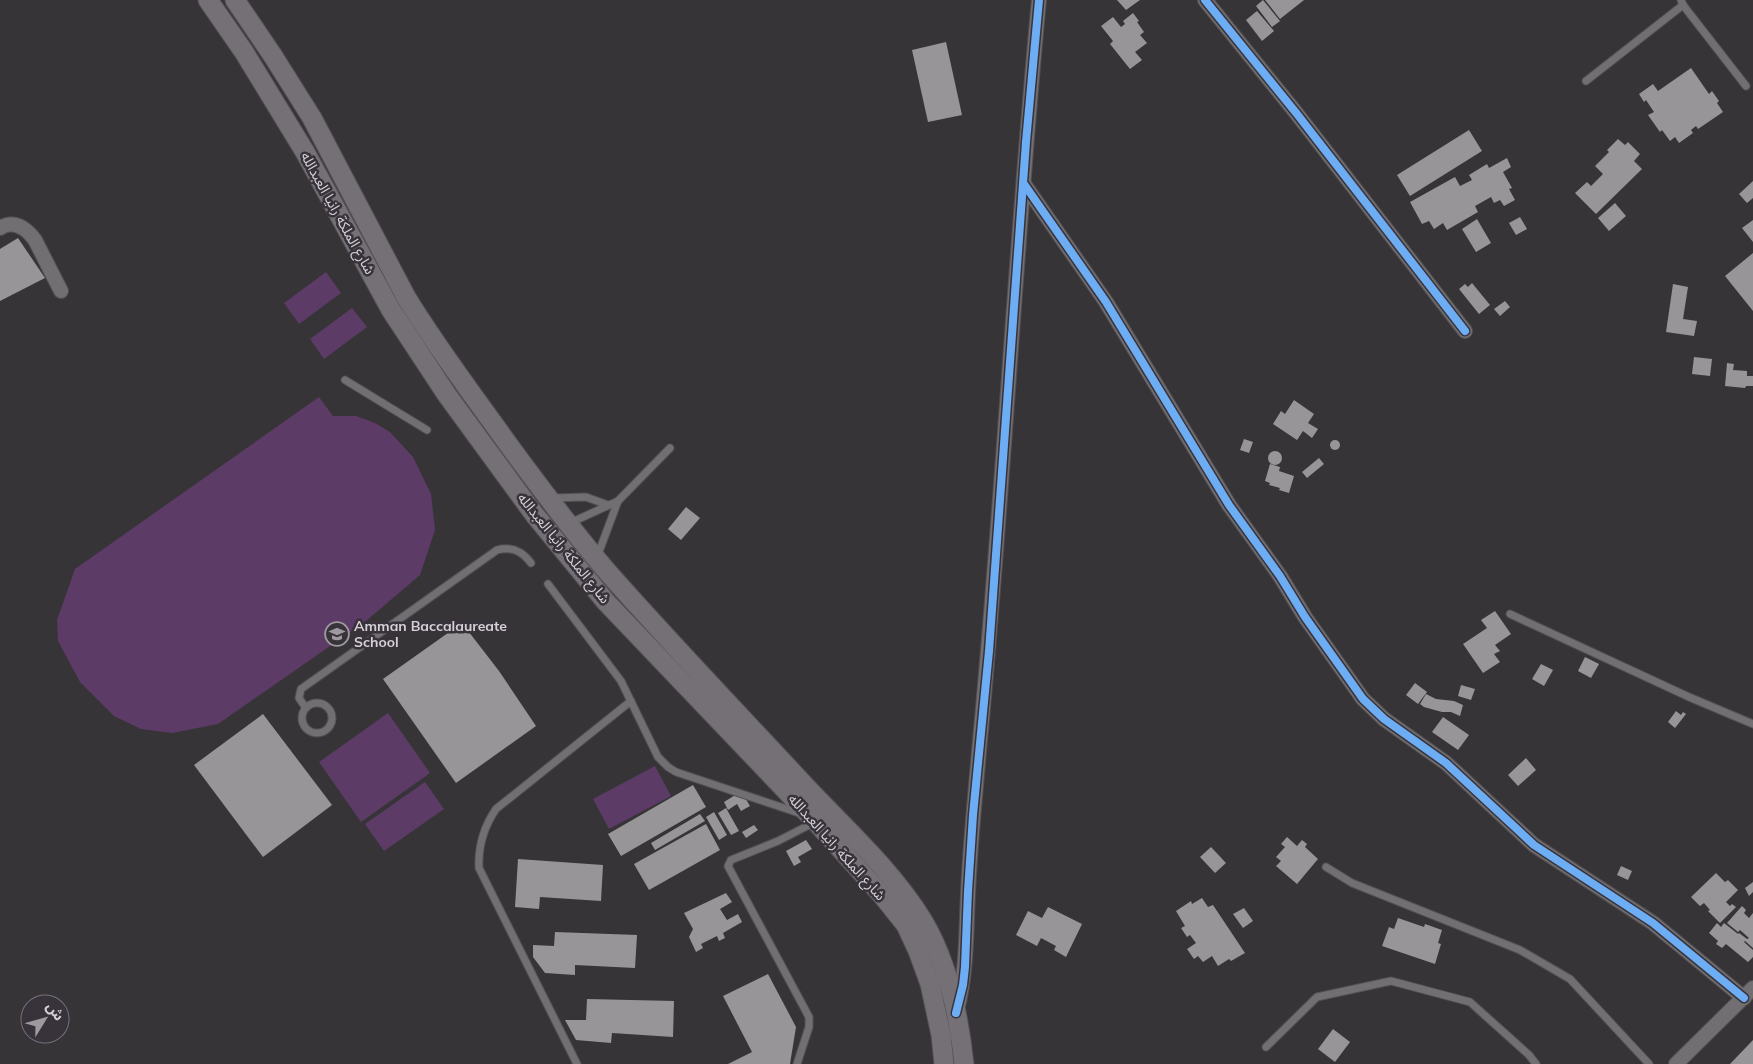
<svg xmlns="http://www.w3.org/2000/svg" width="1753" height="1064" viewBox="0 0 1753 1064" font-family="Mulish,'Noto Sans Arabic',sans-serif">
<rect width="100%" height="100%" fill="#373438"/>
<g fill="#5c3b66">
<path d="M326 272 341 293 299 324 284 303Z"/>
<path d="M352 308 367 327 324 359 310 339Z"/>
<path d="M319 397 333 416H356L375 423 390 432 413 457 431 494 435 530 420 575 366 621 218 724 172 733 141 729 114 716 80 682 58 641 57 620 75 569Z"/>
<path d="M388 713 430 773 361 822 319 762Z"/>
<path d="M655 766 671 796 609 829 593 799Z"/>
<path d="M425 782 444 809 384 851 365 824Z"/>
</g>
<g fill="#989599">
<path d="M1117 0H1140L1126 10Z"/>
<path d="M1263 0 1280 21 1272 27 1256 6Z"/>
<path d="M1265 0H1304L1280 19Z"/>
<path d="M1257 11 1274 31 1262 41 1246 20Z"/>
<path d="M1133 13 1139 21 1137 22 1144 32 1140 35 1147 43 1135 52 1142 60 1130 69 1110 44 1113 41 1101 26 1113 17 1121 27 1125 24 1123 21Z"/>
<path d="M946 42 962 115 928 122 912 50Z"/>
<path d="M1691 68 1709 94 1712 91 1719 101 1717 103 1723 112 1698 129 1696 126 1691 130 1693 133 1679 143 1675 137 1670 141 1662 130 1660 132 1648 115 1654 112 1646 100 1644 102 1639 94 1653 84 1658 91Z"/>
<path d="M1469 130 1482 151 1410 196 1397 175Z"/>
<path d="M1618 139 1625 145 1628 142 1640 154 1634 161 1642 169 1596 214 1575 193 1587 182 1591 186 1603 174 1595 166 1609 152 1607 150Z"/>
<path d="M1507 158 1511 167 1503 172 1512 188 1509 189 1515 200 1504 206 1500 200 1494 203 1491 197 1475 206 1478 212 1447 230 1443 223 1434 229 1429 221 1422 224 1410 202 1455 177 1460 186 1472 180 1469 175 1487 164 1489 168Z"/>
<path d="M1753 181V198L1747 203 1739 194Z"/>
<path d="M1615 203 1626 216 1609 231 1598 218Z"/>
<path d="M1520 217 1527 229 1516 235 1509 223Z"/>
<path d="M1477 219 1491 243 1476 252 1462 229Z"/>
<path d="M1753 220V242L1742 228Z"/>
<path d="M18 238 45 278 0 301V249Z"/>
<path d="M1753 253V311L1725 276Z"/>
<path d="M1472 283 1490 305 1479 314 1459 289 1465 284 1468 287Z"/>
<path d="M1673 284 1688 287 1683 319 1697 321 1694 336 1666 332Z"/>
<path d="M1505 301 1510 307 1500 316 1494 309Z"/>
<path d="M1694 357 1712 359 1710 376 1692 374Z"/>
<path d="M1727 363 1734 364 1733 370 1747 371V376H1753V386H1746L1745 388 1725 386Z"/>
<path d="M1294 400 1314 414 1308 423 1318 429 1312 438 1303 431 1297 440 1273 424 1281 411 1285 414Z"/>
<path d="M1244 439 1253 442 1249 453 1240 450Z"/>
<circle cx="1335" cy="445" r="5"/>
<circle cx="1275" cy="458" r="7"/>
<path d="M1319 458 1324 464 1307 478 1302 472Z"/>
<path d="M1270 464 1280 467 1279 471 1294 476 1289 493 1279 490 1280 488 1269 485 1270 483 1265 481Z"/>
<path d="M686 507 700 518 681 540 668 529Z"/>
<path d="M1495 611 1511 634 1495 645 1500 651 1494 654 1500 662 1483 673 1463 644 1487 628 1481 620Z"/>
<path d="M462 623 499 671 536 726 456 783 383 679Z"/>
<path d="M1585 657 1599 664 1591 678 1578 671Z"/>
<path d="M1541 664 1553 670 1544 686 1532 679Z"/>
<path d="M1415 683 1427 692 1418 704 1406 695Z"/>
<path d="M1461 685 1475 689 1471 700 1458 696Z"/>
<path d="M1426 694 1436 699 1454 701 1463 705 1460 716 1451 712H1442L1424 707 1420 704Z"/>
<path d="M1676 711 1681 715 1683 712 1686 714 1675 728 1668 722Z"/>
<path d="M263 714 332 805 263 857 194 765Z"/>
<path d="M1443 717 1469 735 1458 750 1432 732Z"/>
<path d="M1526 758 1536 770 1518 786 1508 775Z"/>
<path d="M693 785 706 807 621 856 608 834Z"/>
<path d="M737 794 744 796 750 806 741 811 737 804 728 810 724 802Z"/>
<path d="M726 808 739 831 731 835 718 813Z"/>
<path d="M714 812 727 835 719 840 706 817Z"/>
<path d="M700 814 705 821 655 850 651 843Z"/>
<path d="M706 824 720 850 649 890 634 864Z"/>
<path d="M754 825 758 830 746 838 742 832Z"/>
<path d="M1287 837 1297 846 1302 840 1307 844 1305 847 1318 859 1297 884 1276 866 1281 861 1276 857 1285 847 1281 844Z"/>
<path d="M806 840 812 849 798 857 801 862 794 866 786 851Z"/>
<path d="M1211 847 1226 863 1215 873 1200 857Z"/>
<path d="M518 859 603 865 601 901 540 897 539 909 515 907Z"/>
<path d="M1621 866 1632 871 1628 880 1617 875Z"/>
<path d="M1716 873 1725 882 1728 880 1738 890 1726 902 1730 906 1732 904 1736 907 1720 923 1708 911 1710 910 1704 903 1700 906 1691 897Z"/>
<path d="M1753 882V892L1749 896 1745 888Z"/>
<path d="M726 893 732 902 720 909 727 920 738 914 742 922 723 933 725 938 719 941 717 936 701 944 703 948 696 952 689 937 693 929 684 913Z"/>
<path d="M1202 898 1208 907 1213 905 1245 953 1231 961 1229 959 1218 966 1212 956 1203 962 1198 956 1194 959 1187 949 1196 943 1190 935 1187 937 1181 928 1185 926 1176 911 1191 901 1192 904Z"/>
<path d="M1742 906 1746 910 1744 913 1749 918 1753 913V948L1745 941 1744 942 1753 950V957L1748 962 1726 944 1722 948 1716 944 1718 941 1709 933 1717 923 1721 927 1724 923 1738 934 1739 933 1747 939 1749 938 1740 930 1738 932 1727 923Z"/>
<path d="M1048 907 1082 924 1066 957 1054 950 1056 946 1041 938 1037 946 1016 935 1028 911 1042 918Z"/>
<path d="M1244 908 1253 921 1243 928 1233 914Z"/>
<path d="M1398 918 1424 927 1425 924 1442 930 1438 943 1441 944 1435 964 1382 946 1389 927 1394 929Z"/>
<path d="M555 932 637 935 635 968 575 965V975L545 973 533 957V945L554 946Z"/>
<path d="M768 974 796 1027 790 1064H728L752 1052 723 996Z"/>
<path d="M587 999 674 1001 673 1037 612 1033 611 1043 576 1040 565 1020H586Z"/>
<path d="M1333 1029 1350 1042 1335 1062 1318 1049Z"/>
<path d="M1753 1040V1064H1730Z"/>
</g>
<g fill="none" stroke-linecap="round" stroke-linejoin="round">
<g stroke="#525053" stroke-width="9">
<g id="lane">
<path d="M1681 0 1683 5 1746 86"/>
<path d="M1586 81 1683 5"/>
<path d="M345 380 427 430"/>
<path d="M552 498 586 497 608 505"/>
<path d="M570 523 618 501 670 448"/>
<path d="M597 557 618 501"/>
<path d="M548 584 621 681 658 757 668 767 676 772 802 814"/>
<path d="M1510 614 1689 697 1753 724"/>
<circle cx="317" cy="718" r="15"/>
<path d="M306 708 299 698 301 689 497 550C512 546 522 551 531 563"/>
<path d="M1326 867 1352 883 1520 950 1570 979 1649 1064"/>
<path d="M1266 1047 1317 997 1391 981 1470 1002 1529 1055 1536 1064"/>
<path d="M577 1064 479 868C478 846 483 828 496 809L631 701"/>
<path d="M797 1064 809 1027V1017L728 866 731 860 778 841 815 822"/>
</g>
</g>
<g stroke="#525053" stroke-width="16">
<g id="street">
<path d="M1205 0 1297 114 1465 331"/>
<path d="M1024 184 1106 302 1229 505 1280 576 1305 617 1363 699 1384 719 1446 763 1534 845 1653 923 1744 998"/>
<path d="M0 228C14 219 26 228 35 240L61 291"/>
<path d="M957 1010C967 971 966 933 968 893 970 846 975 799 979 751 1003 501 1015 250 1039 0"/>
<path d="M1676 1064 1753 988"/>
</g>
</g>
<g stroke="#525053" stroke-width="21">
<g id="secondary">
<path d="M208 0 244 52 305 152 391 310 447 395 534 514 606 602 816 822 882 895 906 925 918 951 930 984 941 1035 944 1064"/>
<path d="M235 0 273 56 312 118 406 297C437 348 473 395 508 444 541 489 575 535 612 577 676 649 743 719 809 790 848 831 893 872 923 921 948 963 959 1016 964 1064"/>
</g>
</g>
<use href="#lane" stroke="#716f72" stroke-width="7"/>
<use href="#street" stroke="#716f72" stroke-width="14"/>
<use href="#secondary" stroke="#747076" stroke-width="19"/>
<g stroke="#38323a" stroke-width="11">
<g id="cycleway">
<path d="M1205 0 1297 114 1465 331"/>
<path d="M1024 184 1106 302 1229 505 1280 576 1305 617 1363 699 1384 719 1446 763 1534 845 1653 923 1744 998"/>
<path d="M956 1013 963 985 965 967 968 891 973 815 989 651 1026 142 1039 0"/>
</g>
</g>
<use href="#cycleway" stroke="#6dadf4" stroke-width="8"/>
</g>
<defs>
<g id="school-ring" transform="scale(1.25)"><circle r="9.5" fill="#38323a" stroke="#9d999e" stroke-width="1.5"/><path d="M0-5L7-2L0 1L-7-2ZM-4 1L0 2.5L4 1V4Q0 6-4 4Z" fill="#9d999e"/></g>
</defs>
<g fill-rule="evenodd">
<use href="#school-ring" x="337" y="634"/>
</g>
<g text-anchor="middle" stroke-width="5" stroke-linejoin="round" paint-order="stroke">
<g font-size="14" fill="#d4d0d5" stroke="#38323a">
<text transform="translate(338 213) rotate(61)" y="5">شارع الملكة رانيا العبدالله</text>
<text transform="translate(564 548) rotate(51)" y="5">شارع الملكة رانيا العبدالله</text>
<text transform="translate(837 847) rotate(48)" y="5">شارع الملكة رانيا العبدالله</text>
</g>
<g font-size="14" font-weight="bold" fill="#d4d0d5" stroke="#38323a" text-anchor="start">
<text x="354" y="631">Amman Baccalaureate<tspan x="354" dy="16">School</tspan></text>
</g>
</g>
<g transform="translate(45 1019) rotate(53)"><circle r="24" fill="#38323a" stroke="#767178"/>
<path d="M0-4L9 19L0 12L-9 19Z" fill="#9d999e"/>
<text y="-8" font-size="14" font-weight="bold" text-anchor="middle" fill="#d4d0d5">ش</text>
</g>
</svg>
